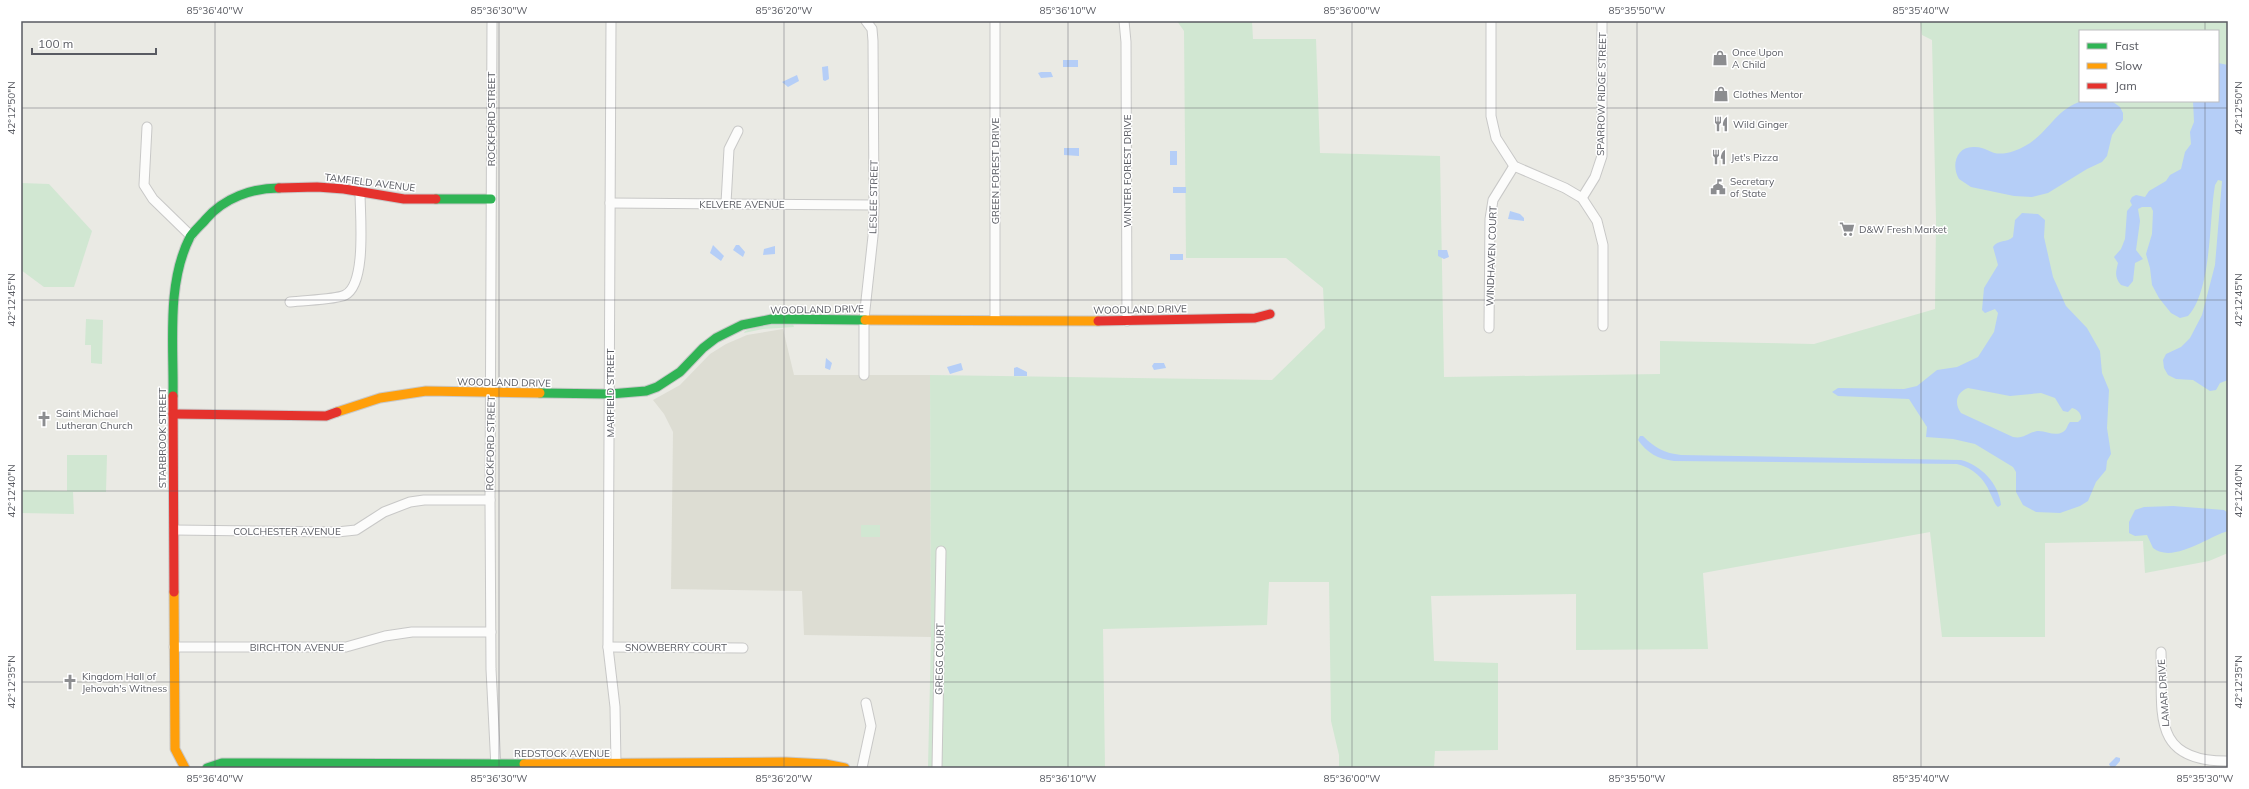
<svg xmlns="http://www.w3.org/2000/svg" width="2249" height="789" viewBox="0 0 2249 789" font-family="Mulish,sans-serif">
<rect width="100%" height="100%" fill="#eaeae4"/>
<path fill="#ddddd3" d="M783 329 794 375H930L931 637 804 635 802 591 671 589 673 432 664 414 653 400 680 385 710 354 726 344 747 335Z"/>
<g fill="#d1e7d2" fill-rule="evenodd">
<path d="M1177 21H1252L1253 39H1316L1320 153 1440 156 1444 377 1660 374V341L1814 344 1935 309 1936 221 1932 40 1922 35 1920 21H2228V553L2209 561 2145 573 2143 541 2045 543V637H1942L1930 532 1703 573 1708 649 1576 650V594L1431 596 1434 661 1498 663V750L1435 751 1434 768H1339V755L1331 721 1329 582H1269L1267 625 1103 629 1105 768H928L931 637 930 375 1272 380 1325 328 1323 288 1286 258H1186L1184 31ZM2080 31H2218V101H2080Z"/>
<path d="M21 183 49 184 92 231 74 287H44L21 270Z"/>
<path d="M86 319 103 320 102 364 91 363V345H85Z"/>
<path d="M793 324 794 327 763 329 744 333 745 331 764 325Z"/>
<path d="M67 455H107L106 492H73L74 514 21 513V490L67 491Z"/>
<rect x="861" y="525" width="19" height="12"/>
</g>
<g fill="#b5cef7" fill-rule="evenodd">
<rect x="1063" y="60" width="15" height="7"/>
<path d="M2218 63 2228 65V380L2220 383 2216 390 2210 391 2193 380 2176 379 2168 375 2164 368 2163 360 2166 354 2181 347 2190 338 2202 315 2215 265 2222 181 2218 180 2215 185C2209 219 2212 290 2188 316L2180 318 2171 313 2159 298 2152 285 2150 268 2146 254 2152 234 2153 211 2151 207H2142L2138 209 2140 221 2136 250 2143 259 2135 263 2133 281 2128 287 2121 285C2114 277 2116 271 2118 263L2114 257 2121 249 2125 239 2127 211 2132 205 2130 201 2132 197 2136 195 2145 197 2149 191 2166 181 2170 175 2181 169 2185 152 2191 144 2190 132 2194 122 2193 101H2218Z"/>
<path d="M828 66 829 79 825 81 823 80 822 67Z"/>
<path d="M1041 72H1051L1053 77 1041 78 1038 73Z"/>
<path d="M797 75 799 81 788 87 782 82Z"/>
<path d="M2082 101 2113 102 2120 107 2123 113V120L2112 135 2107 156 2102 162 2087 169 2048 193 2032 197 2014 196 1971 187 1959 179C1951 166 1956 147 1973 147 1989 146 1991 159 2014 151 2047 140 2052 110 2082 101Z"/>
<path d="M1064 148H1079V156L1064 155Z"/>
<rect x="1170" y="151" width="7" height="14"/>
<rect x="1173" y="187" width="13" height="6"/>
<path d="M1510 211 1520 214 1524 218V221L1508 219Z"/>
<path d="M2022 213 2038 214 2045 220 2044 237 2053 277 2066 306 2087 328 2100 351 2102 373 2109 390 2107 428 2111 454 2107 461 2106 470 2096 482 2088 501 2080 506 2060 513 2036 512 2023 505 2016 492V472L2013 467 1975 444 1953 439 1926 437 1927 427 1909 399 1838 396 1832 392 1838 388 1904 389 1917 386 1937 370 1957 367 1978 357 1994 332 1998 313 1995 309 1985 313 1982 310 1984 288 1998 265 1993 247C1998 239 2007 243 2013 237L2015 220ZM1968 388 2010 396 2041 393 2055 398 2063 411 2068 412 2072 408C2077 409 2082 414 2081 419L2078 422H2070C2067 425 2067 430 2063 432 2054 437 2046 430 2037 431 2027 433 2024 439 2013 437L1961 413C1954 404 1956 392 1968 388Z"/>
<path d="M713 245 724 256 721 261 710 253Z"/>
<path d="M736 245H739L745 252 743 257 733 250Z"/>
<path d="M775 246V254L763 255 764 249Z"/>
<path d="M1438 250H1447L1449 257 1444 259 1438 256Z"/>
<rect x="1170" y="254" width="13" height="6"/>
<path d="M826 358 832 363 830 370 825 368Z"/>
<path d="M961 363 963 370 950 374 947 367Z"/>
<path d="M1154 363H1164L1166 368 1154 370 1152 366Z"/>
<path d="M1017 367 1027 372V376H1014V368Z"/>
<path d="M1640 436H1643C1655 448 1664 453 1681 455L1961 460C1981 465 1999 484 2001 505L1998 507C1994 504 1993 498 1990 493 1984 478 1973 468 1957 464L1674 461C1658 459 1647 453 1638 440Z"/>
<path d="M2173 506 2224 510 2228 513V531C2209 536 2173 564 2153 548L2147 535 2135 536 2129 533V522L2135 510 2144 507Z"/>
<path d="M2116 757 2120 758V761L2114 768H2111L2109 764Z"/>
</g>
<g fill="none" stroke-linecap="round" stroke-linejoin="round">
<g stroke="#c8c8c7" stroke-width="11">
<g id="street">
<path d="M492 21 490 500 491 669 496 768"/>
<path d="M611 21 608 647 615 707 616 764"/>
<path d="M1124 21 1126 42 1127 321"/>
<path d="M1491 21V116L1496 138 1514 166 1565 188 1582 198 1597 221 1603 245V326"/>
<path d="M147 127 144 185 153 199 191 236"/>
<path d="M1582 198 1595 177 1602 156V21"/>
<path d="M610 203 874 205"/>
<path d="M726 203 729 149 738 131"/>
<path d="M290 302C303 300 335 300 345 295 367 284 360 215 360 192"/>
<path d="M995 320V21"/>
<path d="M1489 328 1490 219 1493 200 1514 166"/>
<path d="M864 375V319L873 236 874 205 873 41 872 29 866 21"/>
<path d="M174 530 337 532 356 530 384 512 410 502 424 500H490"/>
<path d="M174 647H346L385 636 412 632H491"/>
<path d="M608 647 743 648"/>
<path d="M2161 652C2163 711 2149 762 2228 761"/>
<path d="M862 768 871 726 866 703"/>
<path d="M937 768 941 551"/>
</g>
</g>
<g stroke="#c8c8c8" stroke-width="11">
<g id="fast">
<path d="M436 199H491"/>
<path d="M540 393 610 394 646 391 657 387 680 372 703 348 716 338 742 325 772 319 865 320"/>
<path d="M173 396C174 345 166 284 190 237 194 231 201 225 206 219 224 198 252 188 279 188"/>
<path d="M207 768 222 763 524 764"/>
</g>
</g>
<g stroke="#c8c8c8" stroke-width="11">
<g id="slow">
<path d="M865 320 1098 321"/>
<path d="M337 412 380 398 426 391 540 393"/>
<path d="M174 592 175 749 185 768"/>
<path d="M524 764 786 762 825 764 845 768"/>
</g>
</g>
<g stroke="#c8c8c8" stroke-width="11">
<g id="jam">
<path d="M279 188 317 187 344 189 404 199H436"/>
<path d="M1098 321 1255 318 1270 314"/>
<path d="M173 396 174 592"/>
<path d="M173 414 326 416 337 412"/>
</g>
</g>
<use href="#street" stroke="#fcfcfb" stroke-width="9"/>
<use href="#fast" stroke="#30b455" stroke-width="9"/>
<use href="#slow" stroke="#ff9f0a" stroke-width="9"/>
<use href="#jam" stroke="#e5322d" stroke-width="9"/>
</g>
<path fill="none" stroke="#595b62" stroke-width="1" stroke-opacity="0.45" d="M215 21V768M499 21V768M784 21V768M1068 21V768M1352 21V768M1637 21V768M1921 21V768M2205 21V31M2205 101V768M21 108H2228M21 300H2228M21 491H2228M21 682H2228"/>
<defs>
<g id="shop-bare" transform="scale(1.2)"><path d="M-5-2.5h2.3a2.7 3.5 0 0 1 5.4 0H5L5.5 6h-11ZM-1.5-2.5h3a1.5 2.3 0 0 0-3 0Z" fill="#8c8d90" stroke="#fff" stroke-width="2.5" paint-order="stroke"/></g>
<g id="restaurant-bare" transform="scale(1.2)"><path d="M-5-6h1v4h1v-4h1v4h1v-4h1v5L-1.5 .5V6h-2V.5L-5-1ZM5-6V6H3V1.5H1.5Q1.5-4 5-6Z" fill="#8c8d90" stroke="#fff" stroke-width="2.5" paint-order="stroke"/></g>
<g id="civic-bare" transform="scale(1.2)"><path d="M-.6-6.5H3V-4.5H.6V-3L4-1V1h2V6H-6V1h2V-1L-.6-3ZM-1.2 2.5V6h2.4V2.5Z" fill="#8c8d90" stroke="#fff" stroke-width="2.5" paint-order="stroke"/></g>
<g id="supermarket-bare" transform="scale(1.2)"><path d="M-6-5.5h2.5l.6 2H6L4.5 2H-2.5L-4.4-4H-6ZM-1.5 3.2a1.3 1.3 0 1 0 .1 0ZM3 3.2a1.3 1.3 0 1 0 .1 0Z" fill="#8c8d90" stroke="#fff" stroke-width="2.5" paint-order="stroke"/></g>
<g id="church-bare" transform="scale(1.2)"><path d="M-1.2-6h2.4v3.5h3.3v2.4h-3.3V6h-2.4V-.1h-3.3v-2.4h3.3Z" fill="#8c8d90" stroke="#fff" stroke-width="2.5" paint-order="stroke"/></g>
</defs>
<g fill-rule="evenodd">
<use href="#shop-bare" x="1720" y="58"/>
<use href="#shop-bare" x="1721" y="94"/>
<use href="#restaurant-bare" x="1721" y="124"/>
<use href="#restaurant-bare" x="1719" y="157"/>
<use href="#civic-bare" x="1718" y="187"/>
<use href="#supermarket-bare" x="1847" y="229"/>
<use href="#church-bare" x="44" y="419"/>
<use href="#church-bare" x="70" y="682"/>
</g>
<g text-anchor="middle" stroke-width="3" stroke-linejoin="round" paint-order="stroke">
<g font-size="10" fill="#595b62" stroke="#fff" text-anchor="start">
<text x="1732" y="56">Once Upon<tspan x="1732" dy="12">A Child</tspan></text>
<text x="1733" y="98">Clothes Mentor</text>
<text x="1733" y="128">Wild Ginger</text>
<text x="1731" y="161">Jet's Pizza</text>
<text x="1730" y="185">Secretary<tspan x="1730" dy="12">of State</tspan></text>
<text x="1859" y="233">D&amp;W Fresh Market</text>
<text x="56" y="417">Saint Michael<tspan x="56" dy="12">Lutheran Church</tspan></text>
<text x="82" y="680">Kingdom Hall of<tspan x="82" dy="12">Jehovah's Witness</tspan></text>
</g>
<g font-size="10" fill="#595b62" stroke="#fff">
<text transform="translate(1601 94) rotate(-89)" y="4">SPARROW RIDGE STREET</text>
<text transform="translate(491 119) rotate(-90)" y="4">ROCKFORD STREET</text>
<text transform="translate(995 171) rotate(-90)" y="4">GREEN FOREST DRIVE</text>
<text transform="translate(1127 171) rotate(-90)" y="4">WINTER FOREST DRIVE</text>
<text transform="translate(370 182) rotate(7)" y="4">TAMFIELD AVENUE</text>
<text transform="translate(873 197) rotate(-89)" y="4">LESLEE STREET</text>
<text x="742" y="208">KELVERE AVENUE</text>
<text transform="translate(1491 256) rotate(-88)" y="4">WINDHAVEN COURT</text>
<text transform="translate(817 309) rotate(-1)" y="4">WOODLAND DRIVE</text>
<text transform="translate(1140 309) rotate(-1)" y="4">WOODLAND DRIVE</text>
<text transform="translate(504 382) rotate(1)" y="4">WOODLAND DRIVE</text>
<text transform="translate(610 393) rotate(-90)" y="4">MARFIELD STREET</text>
<text transform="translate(162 438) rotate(-90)" y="4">STARBROOK STREET</text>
<text transform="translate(490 443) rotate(-89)" y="4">ROCKFORD STREET</text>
<text x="287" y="535">COLCHESTER AVENUE</text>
<text x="297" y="651">BIRCHTON AVENUE</text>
<text x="676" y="651">SNOWBERRY COURT</text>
<text transform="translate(939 659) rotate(-89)" y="4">GREGG COURT</text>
<text transform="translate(2163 693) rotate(-94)" y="4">LAMAR DRIVE</text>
<text x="562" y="757">REDSTOCK AVENUE</text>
</g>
</g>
<rect width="2249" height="789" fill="none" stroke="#ffffff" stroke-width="44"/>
<rect x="2079" y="30" width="140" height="72" fill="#ffffff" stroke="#bdbdc0"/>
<rect x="2087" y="43" width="20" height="6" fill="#30b455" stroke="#bdbdc0"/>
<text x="2115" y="50" font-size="12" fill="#595b62">Fast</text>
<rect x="2087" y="63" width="20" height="6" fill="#ff9f0a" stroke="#bdbdc0"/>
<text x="2115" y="70" font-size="12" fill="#595b62">Slow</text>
<rect x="2087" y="83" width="20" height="6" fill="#e5322d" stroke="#bdbdc0"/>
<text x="2115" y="90" font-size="12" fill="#595b62">Jam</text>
<path d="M32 48v6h124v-6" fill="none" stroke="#595b62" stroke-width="2"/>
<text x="38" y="48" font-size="12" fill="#595b62" stroke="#ffffff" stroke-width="3" paint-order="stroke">100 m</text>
<rect x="22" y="22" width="2205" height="745" fill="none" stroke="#595b62" stroke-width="1.5"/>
<g font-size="10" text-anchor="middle" fill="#595b62">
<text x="215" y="14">85°36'40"W</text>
<text x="499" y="14">85°36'30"W</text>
<text x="784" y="14">85°36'20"W</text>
<text x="1068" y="14">85°36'10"W</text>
<text x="1352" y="14">85°36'00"W</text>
<text x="1637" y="14">85°35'50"W</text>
<text x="1921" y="14">85°35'40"W</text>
<text transform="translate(11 108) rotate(-90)" y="4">42°12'50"N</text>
<text transform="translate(2238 108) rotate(-90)" y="4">42°12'50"N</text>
<text transform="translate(11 300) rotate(-90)" y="4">42°12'45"N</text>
<text transform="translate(2238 300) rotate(-90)" y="4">42°12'45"N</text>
<text transform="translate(11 491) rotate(-90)" y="4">42°12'40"N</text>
<text transform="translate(2238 491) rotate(-90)" y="4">42°12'40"N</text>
<text transform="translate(11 682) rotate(-90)" y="4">42°12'35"N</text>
<text transform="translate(2238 682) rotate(-90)" y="4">42°12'35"N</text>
<text x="215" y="782">85°36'40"W</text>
<text x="499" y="782">85°36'30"W</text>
<text x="784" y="782">85°36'20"W</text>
<text x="1068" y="782">85°36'10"W</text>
<text x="1352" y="782">85°36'00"W</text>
<text x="1637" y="782">85°35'50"W</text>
<text x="1921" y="782">85°35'40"W</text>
<text x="2205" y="782">85°35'30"W</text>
</g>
</svg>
